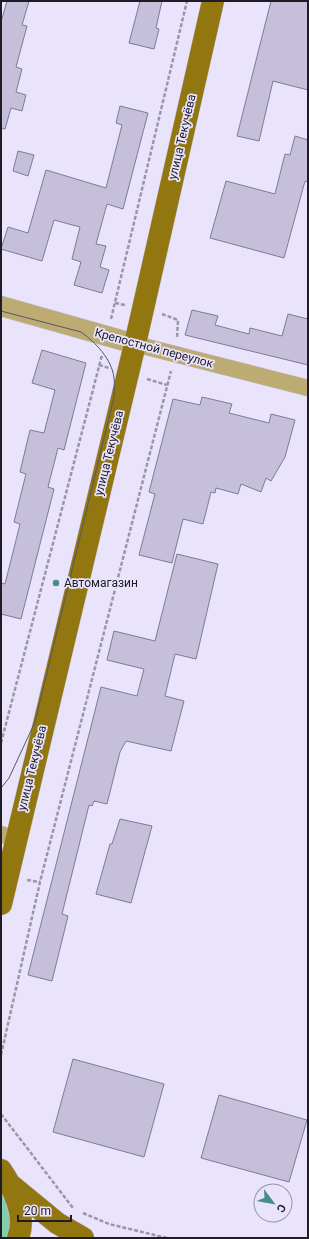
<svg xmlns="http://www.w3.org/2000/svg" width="309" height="1239" viewBox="0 0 309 1239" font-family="Roboto,sans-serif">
<rect width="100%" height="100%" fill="#e9e4fc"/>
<path fill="#84cfab" d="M1 1191C7 1205 14 1223 8 1238H1Z"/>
<g fill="#c5bfdc" stroke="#7f7a94">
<path d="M7 1H29L22 25 27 26 16 67 22 69 16 92 26 95 22 111 11 108 5 129 1 128V22Z"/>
<path d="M140 1H162L156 28 159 29 154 49 129 43Z"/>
<path d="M271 1H308V90L273 81 259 141 237 136Z"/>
<path d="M120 106 148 113 123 209 107 204 96 244 106 246 100 267 109 270 102 293 74 285 81 262 72 259 80 227 54 220 42 261 1 249 8 227 28 233 46 170 106 188 122 125 116 123Z"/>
<path d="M295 136 308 140V182L305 181 284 258 210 238 226 181 275 194 285 154 290 155Z"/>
<path d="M18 151 34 155 28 176 13 171Z"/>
<path d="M192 310 218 316 215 325 249 334 250 328 282 336 288 314 308 319V365L185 335Z"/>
<path d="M42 350 86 363 64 450 58 448 48 487 54 489 21 619 1 614V583L5 584 20 524 14 522 26 474 20 472 30 430 44 433 55 390 32 383Z"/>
<path d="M202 397 232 404 229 413 269 423 271 414 295 420 285 457 271 481 266 478 261 492 241 484 238 494 216 488 215 493 211 492 203 524 183 519 172 563 139 555 155 494 149 492 173 399 200 405Z"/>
<path d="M177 554 218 564 196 659 175 654 165 696 184 701 171 751 126 741 120 752 107 804 94 801 92 806 89 805 62 914 68 916 52 981 28 975 101 687 137 696 144 669 107 660 114 631 155 641Z"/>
<path d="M120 819 152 826 131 903 96 894 110 844H112Z"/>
<path d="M73 1059 164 1084 144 1157 53 1132Z"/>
<path d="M219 1095 307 1120 289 1182 201 1158Z"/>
</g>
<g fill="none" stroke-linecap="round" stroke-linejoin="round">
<g stroke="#c5c0d6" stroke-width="17">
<g id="minor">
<path d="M135 344 308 388"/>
<path d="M1 834 15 839"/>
</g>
</g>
<g stroke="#c5c0d6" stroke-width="21">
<path id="tertiary" d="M1 306 135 344"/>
</g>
<g stroke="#c5c0d6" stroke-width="23">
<g id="primary">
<path d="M1 904 135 344 213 1"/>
<path d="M1 1170C13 1188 27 1215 18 1238"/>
<path d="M12 1186 57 1223 83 1238"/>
</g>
</g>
<g stroke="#9a95a8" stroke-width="2.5" stroke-dasharray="4 2" stroke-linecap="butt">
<path d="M115 303 125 305"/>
<path d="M162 314 178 320 177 338"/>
<path d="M111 319 187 1"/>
<path d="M99 365 109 368"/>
<path d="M147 379 167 385"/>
<path d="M1 743 102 355"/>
<path d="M27 880 40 882"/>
<path d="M1 1055 40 882 171 371"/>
<path d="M1 1114 73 1208"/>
<path d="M83 1213 109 1224 167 1238"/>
</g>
<use href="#minor" stroke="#bdab74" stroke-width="16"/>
<use href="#tertiary" stroke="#bdab74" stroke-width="20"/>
<use href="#primary" stroke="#927710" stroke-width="22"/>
<path stroke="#585463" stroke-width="1" d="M1 311 81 332C95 342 112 359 114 378 115 384 114 391 114 397L35 722 9 778 1 788"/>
</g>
<circle fill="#448b92" stroke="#e9e4fc" stroke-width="1.5" cx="56" cy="583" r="4"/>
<g text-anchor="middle" stroke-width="3.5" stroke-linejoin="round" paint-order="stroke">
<g font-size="12" fill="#1f1c27" stroke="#e9e4fc">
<text transform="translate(182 137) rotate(-77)" y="4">улица Текучёва</text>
<text transform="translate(154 348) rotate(15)" y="4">Крепостной переулок</text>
<text transform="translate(109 453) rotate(-76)" y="4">улица Текучёва</text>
<text transform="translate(32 768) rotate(-76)" y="4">улица Текучёва</text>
</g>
<g font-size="12" fill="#1f1c27" stroke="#e9e4fc" text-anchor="start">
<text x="64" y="587">Автомагазин</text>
</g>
</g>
<rect width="309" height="1239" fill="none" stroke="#1f1c27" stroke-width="4"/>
<g transform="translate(273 1203) rotate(122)"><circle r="19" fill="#e9e4fc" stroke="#9894a7"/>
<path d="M0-3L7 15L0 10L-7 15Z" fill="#448b92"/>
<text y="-6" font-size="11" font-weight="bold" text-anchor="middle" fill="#1f1c27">С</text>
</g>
<path d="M18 1215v6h53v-6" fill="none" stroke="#1f1c27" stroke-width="2"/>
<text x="24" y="1215" font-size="12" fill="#1f1c27" stroke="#e9e4fc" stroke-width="3" paint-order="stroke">20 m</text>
</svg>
